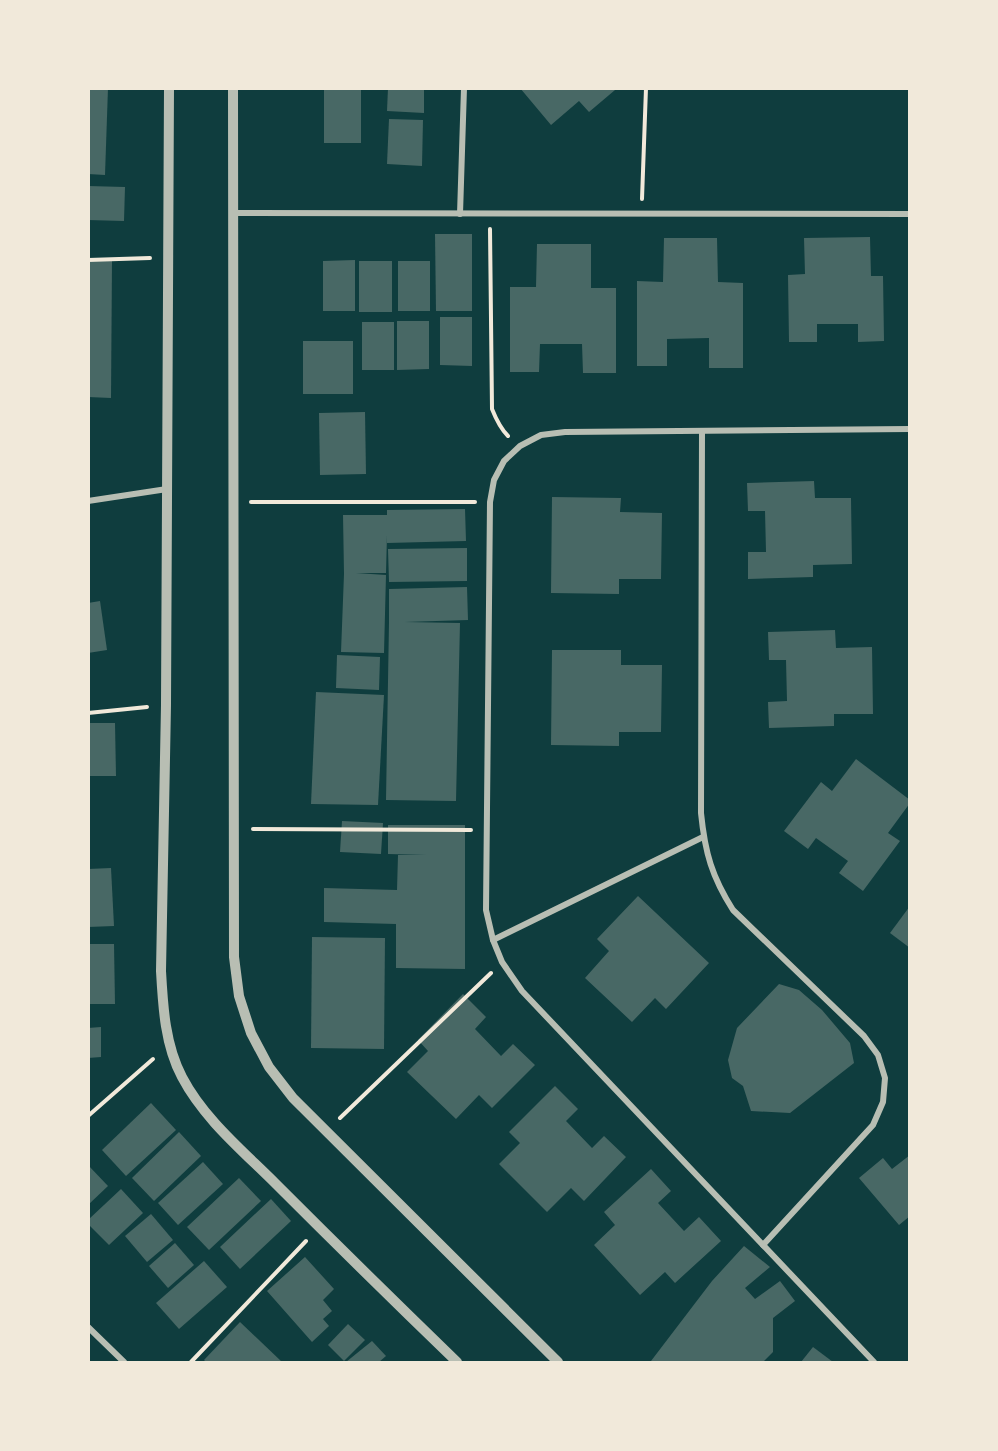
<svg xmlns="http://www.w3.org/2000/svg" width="998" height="1451" viewBox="0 0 998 1451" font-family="Quicksand,sans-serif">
<rect width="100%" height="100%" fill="#0f3d3e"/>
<g fill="#486865">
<path d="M88 88H108L105 175 88 174Z"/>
<rect x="324" y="88" width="37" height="55"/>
<path d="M388 88H424V113L387 111Z"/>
<path d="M520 88H614L615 90 589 112 579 101 551 125Z"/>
<path d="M389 119 423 120 422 166 387 164Z"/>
<path d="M88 186 125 187 124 221 88 220Z"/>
<path d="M435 234H472V311H436Z"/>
<path d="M870 237 871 276H883L884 341 858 342V324H817V342H789L788 275 805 274 804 238Z"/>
<path d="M664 238H717L718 282 743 283V368H709V338L667 339V366H637V281L663 282Z"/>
<path d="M537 244H591V288H616V373H583L582 344H540L539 372H510V287H536Z"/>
<path d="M88 260 112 261 111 398 88 397Z"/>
<path d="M355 260V311H323V261Z"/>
<rect x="359" y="261" width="33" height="51"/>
<rect x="398" y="261" width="32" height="50"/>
<path d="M440 317H472V366L440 365Z"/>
<path d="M397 321H429V369L397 370Z"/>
<rect x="362" y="322" width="32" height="48"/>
<rect x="303" y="341" width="50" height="53"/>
<path d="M365 412 366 474 320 475 319 413Z"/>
<path d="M814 481 815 498H851L852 564 813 565V577L748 579V552H766L765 511H748L747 483Z"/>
<path d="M552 497 621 498 620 512 662 513 661 579H619V594L551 593Z"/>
<path d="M465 509 466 541 387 543V535L386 573H356L386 575 384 653 341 652 344 574 343 515H387V510Z"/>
<path d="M467 548V581L389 582 388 549Z"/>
<path d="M467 587 468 620 405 622 460 623 456 801 386 800 389 622V589Z"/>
<path d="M100 601 107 650 88 653V603Z"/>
<path d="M835 630 836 648 872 647 873 714H834V726L769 728 768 702 787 701 786 660H769L768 632Z"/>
<path d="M552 650H621V665H662L661 732H619V746L551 745Z"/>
<path d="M337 655 380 657 379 690 336 688Z"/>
<path d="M316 692 384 695 378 805 311 804Z"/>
<path d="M88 723H115L116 776H88Z"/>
<path d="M856 759 910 800V803L888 833 900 841 863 891 839 873 848 861 816 838 808 849 784 831 821 782 832 791Z"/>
<path d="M342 821 383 823 381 854 340 852Z"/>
<path d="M388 825H465V969L396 968V924L324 922V888L397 890 398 855H426L388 854Z"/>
<path d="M111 868 114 926 88 927V869Z"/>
<path d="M638 896 709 963 666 1009 655 998 632 1022 585 978 609 951 597 939Z"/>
<path d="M910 906V948L890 933Z"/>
<path d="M312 937 385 938 384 1049 311 1048Z"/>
<path d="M88 944H114L115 1004H88Z"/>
<path d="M779 984 799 990 822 1010 850 1043 854 1063 790 1113 751 1111 743 1086 732 1078 728 1060 737 1028Z"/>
<path d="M463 994 486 1017 475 1029 501 1056 513 1044 535 1065 492 1108 479 1095 456 1119 407 1072 428 1051 418 1040Z"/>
<path d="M101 1027V1057L88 1058V1028Z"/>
<path d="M555 1086 578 1109 566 1121 592 1148 604 1136 626 1157 584 1201 571 1188 547 1212 499 1164 520 1143 509 1132Z"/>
<path d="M151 1103 176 1130 126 1176 102 1150Z"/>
<path d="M179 1132 201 1156 154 1201 132 1178Z"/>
<path d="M910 1155V1216L899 1225 859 1178 883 1158 892 1169Z"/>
<path d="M203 1162 223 1184 178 1225 158 1203Z"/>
<path d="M88 1165 108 1186 88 1205Z"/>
<path d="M651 1169 671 1191 658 1203 684 1231 699 1217 721 1241 675 1283 665 1272 640 1295 594 1245 615 1225 604 1212Z"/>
<path d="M239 1178 261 1201 209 1250 187 1227Z"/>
<path d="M121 1189 143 1213 109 1245 88 1224V1220Z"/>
<path d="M271 1199 291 1221 240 1269 220 1247Z"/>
<path d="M151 1214 173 1240 147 1262 125 1236Z"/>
<path d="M175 1243 194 1265 168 1288 149 1266Z"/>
<path d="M744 1246 770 1267 745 1288 755 1299 780 1281 795 1301 773 1318V1352L763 1362H652L651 1361 712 1281Z"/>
<path d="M305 1257 334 1289 323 1300 332 1311 323 1319 329 1326 312 1342 267 1291Z"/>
<path d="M204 1261 227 1287 179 1329 156 1303Z"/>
<path d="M240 1322 282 1362H206L204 1360Z"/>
<path d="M348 1324 365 1340 344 1361 328 1345Z"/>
<path d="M372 1341 386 1356 379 1362H346Z"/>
<path d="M813 1347 833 1362H801Z"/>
</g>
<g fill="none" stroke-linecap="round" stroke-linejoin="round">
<g stroke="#f1e9da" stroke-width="4">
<path d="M642 199 646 88"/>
<path d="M490 229 492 409C496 419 500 428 508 436"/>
<path d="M88 260 150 258"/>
<path d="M251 502H475"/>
<path d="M88 713 147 707"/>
<path d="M253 829 471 830"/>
<path d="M88 1116 153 1059"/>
<path d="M340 1118 491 973"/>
<path d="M191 1362 306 1241"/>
</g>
<g stroke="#b8beb3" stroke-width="6">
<path d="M233 213 910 214"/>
<path d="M460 214 464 88"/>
<path d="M702 431 701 813C705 853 712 877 733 910L864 1036 878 1055 885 1078 883 1102 873 1125 763 1245"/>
<path d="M88 501 167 489"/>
<path d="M493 940 703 837"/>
<path d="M88 1327 124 1362"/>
<path d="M874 1362 522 991 502 962 493 940 486 910 490 502 494 480 504 461 520 446 541 435 565 432 910 429"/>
</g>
<g stroke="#b8beb3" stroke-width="10">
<path d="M169 88 166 705 161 971C163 1007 165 1045 182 1077 204 1119 243 1151 275 1183 335 1243 396 1303 457 1362"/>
<path d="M233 88 234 957 239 996 251 1033 269 1067 293 1098 558 1362"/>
</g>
</g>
<rect width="998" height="1451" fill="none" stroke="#f1e9da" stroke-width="180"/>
</svg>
